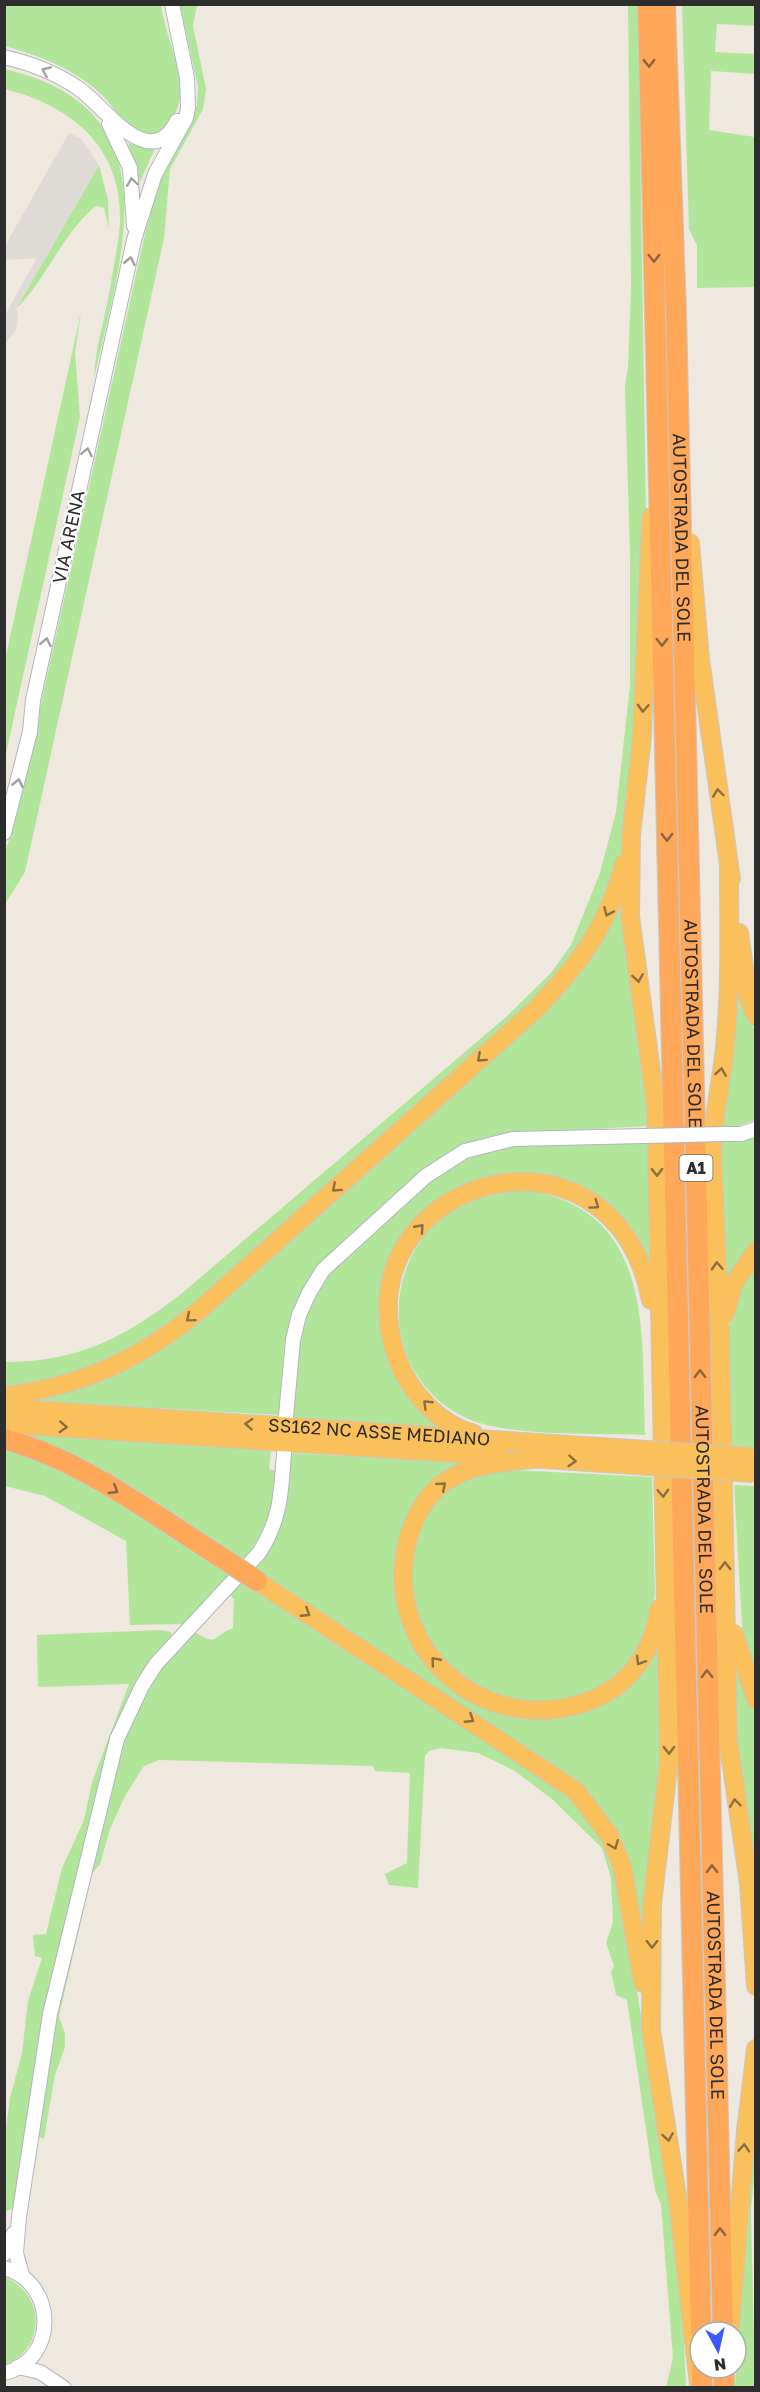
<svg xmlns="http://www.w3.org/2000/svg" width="760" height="2392" viewBox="0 0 760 2392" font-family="'Golos Text',sans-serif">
<rect width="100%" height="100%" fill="#efe8df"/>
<g fill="#b1e69a">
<path d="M5 5H161C165 34 181 64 180 94 180 113 162 142 140 134 123 128 115 107 102 95 75 69 40 56 5 46Z"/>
<path d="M180 5H197L193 26 206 89 203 109 170 169 164 238 25 872 5 904V852L14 825 145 234 161 174 197 105 198 87Z"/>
<path d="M628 5H638L647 579 631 836 609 899 561 977 178 1324 86 1372 42 1382 5 1386V1362C78 1362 124 1338 181 1294L506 1017 550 974 571 945 600 873 616 812 630 685V555L625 386 628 367 631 287Z"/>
<path d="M682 5H755V26L717 24 715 52 755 54V74L711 71 709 130 755 137V287L697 288V246L689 229Z"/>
<path d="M5 69C176 109 121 255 94 379 95 347 105 319 110 289 113 267 119 244 120 221 122 146 71 106 5 89Z"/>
<path d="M128 143 141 147 156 146 140 182Z"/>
<path d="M99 165 108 200 109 228 104 208 97 206 92 209C60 239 46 279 16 309Z"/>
<path d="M81 312 75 353 80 417 5 758V660Z"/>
<path d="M626 884 649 1126 500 1134 469 1143 433 1164 321 1265 297 1303 285 1340 279 1415 36 1401 37 1398 129 1364 551 1004Z"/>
<path d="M734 982H739L755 1032V1120L735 1127H720Z"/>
<path d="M755 1135V1244L725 1286 719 1139Z"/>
<path d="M650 1142 652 1261 650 1263 637 1235 620 1217 592 1196 536 1175H503L474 1182 437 1202 381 1305 384 1342 394 1372 438 1419 435 1428 292 1418 298 1339 304 1316 329 1271 422 1187 450 1166 485 1151 516 1146Z"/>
<path d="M532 1191C656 1214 641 1338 645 1435 597 1433 507 1437 466 1418 385 1380 377 1273 442 1217 453 1208 477 1197 491 1194 503 1190 519 1192 532 1191Z"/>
<path d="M755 1260V1449L729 1448 727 1337 735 1299Z"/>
<path d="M4 1430 271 1450 269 1469 277 1471C272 1510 267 1530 243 1561Z"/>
<path d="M4 1446 79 1476 232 1573 185 1624 130 1625 126 1541 45 1496 5 1486Z"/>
<path d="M290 1453 472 1462 411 1515 405 1615 470 1697 588 1707 655 1645 660 1644 659 1793 646 1949 602 1814 253 1569Z"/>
<path d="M493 1469 652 1477 655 1592 652 1621 626 1671 576 1700 533 1706 492 1697 455 1675 428 1642 413 1602 412 1559 425 1518 451 1484Z"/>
<path d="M734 1485 755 1486V1684L743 1643Z"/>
<path d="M244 1579 575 1797 615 1861 672 2198 682 2294 686 2387H666L673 2358 661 2205 655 2191 627 2000 616 1995 611 1972 614 1966 606 1943 613 1922 611 1878 602 1848 553 1800 515 1771 478 1753 441 1748 429 1751 425 1756 418 1888 389 1885 385 1874 407 1863 410 1773 375 1771 373 1766 159 1760 144 1766 125 1796 110 1829 100 1864 92 1874 59 2016 65 2034V2047L55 2075 44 2139 36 2136 59 1991 124 1738C140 1696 163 1664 193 1631 220 1647 210 1637 233 1628L234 1599 229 1594Z"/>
<path d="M161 1630 171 1632 173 1637 137 1683 112 1739 100 1777 58 1955 14 2208 6 2211 5 2136 10 2098 22 2053 28 2001 42 1958 35 1956 33 1935 46 1934 62 1868 84 1820 92 1782 129 1684 38 1687 37 1635Z"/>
<path d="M733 1668H736L755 1714V1906L736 1768Z"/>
<path d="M755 2100 756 2161 751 2209 755 2387 735 2388 742 2211Z"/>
<path d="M5 2277C46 2295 46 2348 5 2365Z"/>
</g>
<path fill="#dedbd6" d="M69 133 80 138 99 165 16 309 18 313 16 330 5 344V315L37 258 5 260V246Z"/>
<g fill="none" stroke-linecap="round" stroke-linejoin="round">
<g stroke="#b3b5c1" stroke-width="16">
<g id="tertiary">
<path d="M4 57C30 63 56 73 78 88 103 104 149 176 177 121"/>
<path d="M109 124 130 168 134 226"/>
<path d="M4 833 30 732 33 700 134 240 155 174 186 118 188 108 187 78 172 4"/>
<path d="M724 1134H741L756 1129"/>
<path d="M286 1416 293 1340 299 1315 309 1293 323 1270 426 1176 465 1151 513 1139 644 1136"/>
<path d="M4 2254 14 2233"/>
<path d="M4 2268C57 2282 59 2360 4 2373"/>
<path d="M22 2275 16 2253 19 2217 50 2014 117 1739 142 1686 156 1664 259 1553C281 1519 281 1493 284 1453"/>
<path d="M18 2367 40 2372 64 2388"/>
</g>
</g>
<g stroke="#c8c8c8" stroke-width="20">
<g id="trunk">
<path d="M651 517 642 736 631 836 630 916 656 1107 669 1760 652 1904 651 2030 678 2202 699 2384"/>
<path d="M690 543 700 659 731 879"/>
<path d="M729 869C729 928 731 987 725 1046 722 1081 713 1115 712 1151L720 1333 728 1740 749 1884 756 1986"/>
<path d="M739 933 748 996 756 1016"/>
<path d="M725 1314 734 1283 756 1251"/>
<path d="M4 1396C83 1386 142 1359 202 1308L535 1010C579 964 608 927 624 864"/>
<path id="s1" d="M4 1408 632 1449"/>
<path d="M4 1424 500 1456"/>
<path d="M474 1434C440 1425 410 1393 398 1361 332 1182 611 1096 651 1300"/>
<path d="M530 1458 634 1465"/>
<path d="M540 1458C509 1462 475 1462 448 1480 427 1493 415 1515 408 1539 379 1648 484 1740 589 1701 630 1686 653 1651 659 1609"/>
<path d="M257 1581 576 1791 609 1835 622 1866 643 1983"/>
<path d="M734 1634 756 1700"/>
<path d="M730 2327 746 2131 756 2049"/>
</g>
</g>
<g stroke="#c8c8c8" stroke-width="22">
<g id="motorway">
<path d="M648 4 701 2332"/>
<path id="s2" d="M665 4 676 312 723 2332"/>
<path d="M4 1439C84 1460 161 1520 230 1563"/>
<path d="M702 2368V2388"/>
<path d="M724 2368V2388"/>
</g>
</g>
<use href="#tertiary" stroke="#fff" stroke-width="14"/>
<use href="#trunk" stroke="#fac05c" stroke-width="18"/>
<use href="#motorway" stroke="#ffa85a" stroke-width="20"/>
<g stroke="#b3b5c1" stroke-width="16" stroke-linecap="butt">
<path id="tertiary-bridge" d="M644 1136 724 1134"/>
</g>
<g stroke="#c8c8c8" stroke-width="20" stroke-linecap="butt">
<g id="trunk-bridge">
<path d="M632 1449 751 1457"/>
<path d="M634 1465 753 1473"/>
</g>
</g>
<g stroke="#c8c8c8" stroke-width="22" stroke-linecap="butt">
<path id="motorway-bridge" d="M230 1563 257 1581"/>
</g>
<use href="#tertiary-bridge" stroke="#fff" stroke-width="14"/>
<use href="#trunk-bridge" stroke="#fac05c" stroke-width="18"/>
<use href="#motorway-bridge" stroke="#ffa85a" stroke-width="20"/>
</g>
<defs><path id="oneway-chevron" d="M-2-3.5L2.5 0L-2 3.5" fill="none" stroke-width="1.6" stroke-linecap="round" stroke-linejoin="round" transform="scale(1.5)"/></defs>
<g stroke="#8c6441">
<use href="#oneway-chevron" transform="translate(649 63) rotate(89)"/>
<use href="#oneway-chevron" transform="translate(654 258) rotate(89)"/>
<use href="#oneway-chevron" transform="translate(662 642) rotate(89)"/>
<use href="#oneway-chevron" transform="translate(667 837) rotate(89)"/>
<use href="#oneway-chevron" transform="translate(700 1374) rotate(-91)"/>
<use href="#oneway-chevron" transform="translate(114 1490) rotate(32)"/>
<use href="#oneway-chevron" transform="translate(707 1674) rotate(-91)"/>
<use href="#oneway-chevron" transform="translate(712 1869) rotate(-91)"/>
<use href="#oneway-chevron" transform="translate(720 2232) rotate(-91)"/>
</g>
<g stroke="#a0a0a0">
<use href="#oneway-chevron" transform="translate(46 71) rotate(-157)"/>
<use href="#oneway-chevron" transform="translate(132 182) rotate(-98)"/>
<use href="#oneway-chevron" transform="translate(130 261) rotate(-77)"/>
<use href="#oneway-chevron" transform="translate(87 452) rotate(-78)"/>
<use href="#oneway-chevron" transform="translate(46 642) rotate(-78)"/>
<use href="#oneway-chevron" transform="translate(18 783) rotate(-77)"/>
</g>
<g stroke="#896f42">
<use href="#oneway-chevron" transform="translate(643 708) rotate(93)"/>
<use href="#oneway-chevron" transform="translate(718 793) rotate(-98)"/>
<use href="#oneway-chevron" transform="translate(608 912) rotate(114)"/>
<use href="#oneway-chevron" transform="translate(638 978) rotate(81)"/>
<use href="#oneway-chevron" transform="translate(481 1058) rotate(138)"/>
<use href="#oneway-chevron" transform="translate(721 1072) rotate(-81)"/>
<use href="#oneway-chevron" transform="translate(657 1172) rotate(89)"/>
<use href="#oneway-chevron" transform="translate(336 1188) rotate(138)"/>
<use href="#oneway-chevron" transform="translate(595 1205) rotate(36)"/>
<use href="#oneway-chevron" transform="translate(420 1228) rotate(-48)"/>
<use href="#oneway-chevron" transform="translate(717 1266) rotate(-93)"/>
<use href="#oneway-chevron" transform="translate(190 1318) rotate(140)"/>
<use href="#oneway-chevron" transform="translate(427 1404) rotate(-136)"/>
<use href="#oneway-chevron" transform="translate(249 1424) rotate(-176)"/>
<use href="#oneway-chevron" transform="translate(63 1427) rotate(3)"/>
<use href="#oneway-chevron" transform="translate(572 1461) rotate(4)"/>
<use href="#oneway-chevron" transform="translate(442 1486) rotate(-41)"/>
<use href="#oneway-chevron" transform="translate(663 1493) rotate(88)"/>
<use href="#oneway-chevron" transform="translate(725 1566) rotate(-91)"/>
<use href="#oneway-chevron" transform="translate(306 1613) rotate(33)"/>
<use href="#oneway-chevron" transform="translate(435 1661) rotate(-130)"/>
<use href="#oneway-chevron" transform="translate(640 1661) rotate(122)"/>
<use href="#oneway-chevron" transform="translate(470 1719) rotate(33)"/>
<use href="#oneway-chevron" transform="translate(669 1750) rotate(89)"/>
<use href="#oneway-chevron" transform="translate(735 1803) rotate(-97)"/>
<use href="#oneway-chevron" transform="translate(614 1845) rotate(68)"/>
<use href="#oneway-chevron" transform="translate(652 1944) rotate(90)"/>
<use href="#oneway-chevron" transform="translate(668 2137) rotate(81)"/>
<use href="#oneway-chevron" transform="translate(744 2148) rotate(-86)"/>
</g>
<g text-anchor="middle" stroke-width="4.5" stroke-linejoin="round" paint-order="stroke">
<rect fill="#fff" stroke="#6c6c6c" stroke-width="1.5" x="679.5" y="1155" width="33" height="26" rx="4.5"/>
<g font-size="16" font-weight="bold" fill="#2d2d2d">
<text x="696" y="1174">A1</text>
</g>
<g font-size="18" fill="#2d2d2d" stroke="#fff">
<text transform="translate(69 537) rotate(-78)" y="6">VIA ARENA</text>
<text dy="6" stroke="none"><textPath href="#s2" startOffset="534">AUTOSTRADA DEL SOLE</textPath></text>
<text dy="6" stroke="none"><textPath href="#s2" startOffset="1020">AUTOSTRADA DEL SOLE</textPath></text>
<text dy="6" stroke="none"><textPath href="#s1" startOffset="376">SS162 NC ASSE MEDIANO</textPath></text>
<text dy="6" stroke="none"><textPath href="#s2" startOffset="1506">AUTOSTRADA DEL SOLE</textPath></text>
<text dy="6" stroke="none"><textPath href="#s2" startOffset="1992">AUTOSTRADA DEL SOLE</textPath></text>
</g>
</g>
<rect width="760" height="2392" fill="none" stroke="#2d2d2d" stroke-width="12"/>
<g transform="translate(718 2350) rotate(172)"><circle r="28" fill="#ffffff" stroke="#ababab" stroke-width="1.5"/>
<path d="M0-4.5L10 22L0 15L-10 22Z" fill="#3c59ff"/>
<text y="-9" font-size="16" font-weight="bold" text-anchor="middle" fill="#2d2d2d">N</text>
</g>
</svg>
